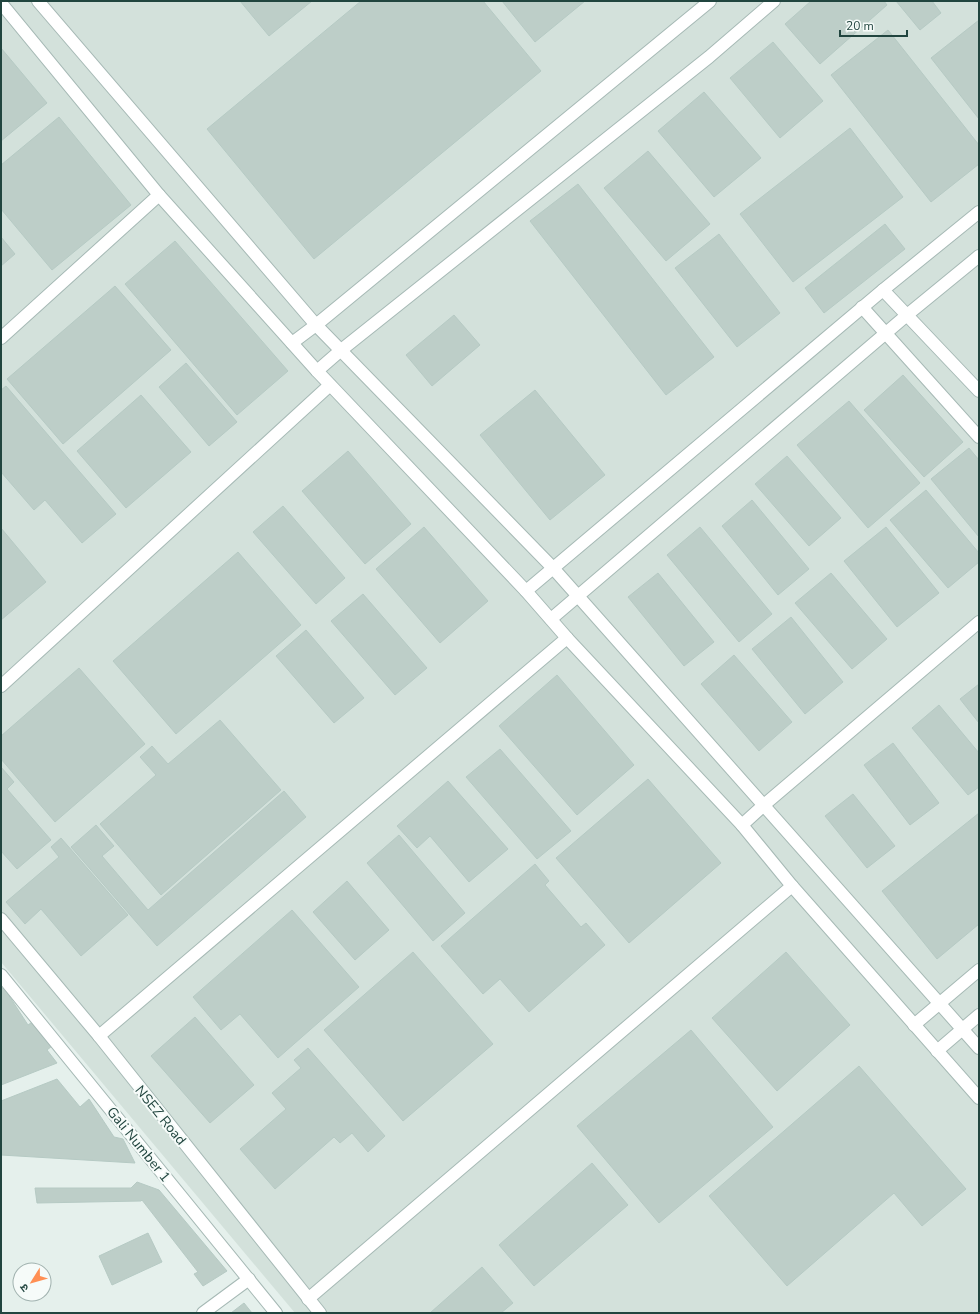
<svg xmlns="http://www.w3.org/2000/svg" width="980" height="1314" viewBox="0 0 980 1314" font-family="'Nunito Sans','Noto Sans Devanagari',sans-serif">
<rect width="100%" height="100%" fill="#e5f0ec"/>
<path fill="#d3e1db" d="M1 1H979V1313H295L1 962Z"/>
<g fill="#bdcec8" stroke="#b6cac4">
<path d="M240 1H312L269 36Z"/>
<path d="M361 1H483L541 71 314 259 207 129Z"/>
<path d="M502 1H585L535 42Z"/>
<path d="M811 1H884L887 5 820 64 785 24Z"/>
<path d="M896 1H932L941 13 920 30Z"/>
<path d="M979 20V119L931 58Z"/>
<path d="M888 30 979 145V164L931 202 831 75Z"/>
<path d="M773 42 823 101 780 138 730 78Z"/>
<path d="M1 48 47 103 1 141Z"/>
<path d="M704 92 761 158 714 197 658 131Z"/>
<path d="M59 117 131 205 52 270 1 209V165Z"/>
<path d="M850 128 903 197 793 282 740 214Z"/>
<path d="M648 151 710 224 666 261 604 188Z"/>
<path d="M578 184 714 357 666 395 530 221Z"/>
<path d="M885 224 905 249 824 313 805 288Z"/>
<path d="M719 234 780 313 737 347 675 268Z"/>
<path d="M1 237 15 254 1 266Z"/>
<path d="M175 241 288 371 237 415 125 284Z"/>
<path d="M115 286 171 350 63 444 7 379Z"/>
<path d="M454 315 480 345 432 386 406 355Z"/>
<path d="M186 363 237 422 209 446 159 387Z"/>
<path d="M903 375 963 442 924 477 864 410Z"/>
<path d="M6 386 116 514 82 543 45 500 34 510 1 472V390Z"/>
<path d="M535 390 605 475 550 520 480 435Z"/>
<path d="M141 395 191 452 126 508 77 451Z"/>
<path d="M849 401 920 483 868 528 797 445Z"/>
<path d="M969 448 979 460V537L931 479Z"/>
<path d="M348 451 411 524 365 564 302 491Z"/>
<path d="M787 456 841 518 809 546 755 484Z"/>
<path d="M926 490 979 553V562L948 588 890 520Z"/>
<path d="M752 500 809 569 778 595 722 526Z"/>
<path d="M283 506 345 578 316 604 253 532Z"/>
<path d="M424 527 488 601 440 643 376 569Z"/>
<path d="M700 527 772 614 739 642 667 555Z"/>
<path d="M886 527 939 593 897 627 844 561Z"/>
<path d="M1 528 46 582 1 620Z"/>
<path d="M238 552 301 625 176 734 113 661Z"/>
<path d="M658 573 714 642 684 666 628 597Z"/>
<path d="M831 573 887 639 852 669 795 603Z"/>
<path d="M363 594 427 668 395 695 331 621Z"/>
<path d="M791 617 843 682 805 714 752 649Z"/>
<path d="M306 630 364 698 334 723 276 656Z"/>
<path d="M734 655 792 722 759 751 701 684Z"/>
<path d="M79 668 145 744 55 822 1 759V736Z"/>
<path d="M557 675 634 765 577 815 499 726Z"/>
<path d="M979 684V723L960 699Z"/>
<path d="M939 705 979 753V787L968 795 912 728Z"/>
<path d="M220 720 281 790 161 895 100 824 156 775 140 757 152 746 168 764Z"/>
<path d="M893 743 939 803 910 825 864 765Z"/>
<path d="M500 749 571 831 537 859 466 777Z"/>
<path d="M1 767 14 782 7 789 51 840 17 869 1 851Z"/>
<path d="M648 779 721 863 629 943 556 858Z"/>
<path d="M448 781 508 849 469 882 430 836 417 848 397 826Z"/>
<path d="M284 791 306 817 157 946 71 847 96 825 114 846 102 856 148 910Z"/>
<path d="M853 794 895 846 867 868 825 816Z"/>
<path d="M979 813V924L937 959 882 891Z"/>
<path d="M399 835 465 913 433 941 367 863Z"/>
<path d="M61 838 128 915 81 956 41 909 25 924 6 902 59 857 51 847Z"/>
<path d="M535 864 549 881 545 885 581 927 586 923 605 945 529 1012 500 979 483 994 441 946Z"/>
<path d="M347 881 389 930 355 960 313 912Z"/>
<path d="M292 910 359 987 278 1058 240 1014 221 1030 193 997Z"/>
<path d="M413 952 493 1044 403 1121 324 1030Z"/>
<path d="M786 952 850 1025 777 1091 712 1018Z"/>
<path d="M4 988 28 1025 38 1018 57 1042 47 1050 57 1063 1 1085V989Z"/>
<path d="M195 1017 254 1085 210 1123 151 1056Z"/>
<path d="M691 1030 773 1127 659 1223 577 1126Z"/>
<path d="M308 1048 385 1136 368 1152 352 1133 340 1143 334 1137 275 1189 240 1149 286 1109 272 1093 301 1068 294 1060Z"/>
<path d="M859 1066 966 1189 922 1226 894 1193 787 1286 709 1196Z"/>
<path d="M57 1079 80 1107 89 1099 114 1137 123 1139 135 1163 1 1155V1101Z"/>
<path d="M592 1163 628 1205 534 1286 499 1245Z"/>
<path d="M137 1182 159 1190 227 1271 203 1286 194 1274 198 1272 142 1200 141 1201 37 1203 35 1188H131Z"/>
<path d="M148 1233 162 1262 112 1285 99 1256Z"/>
<path d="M482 1267 513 1303 501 1313H430Z"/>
<path d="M244 1303 252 1313H231Z"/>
</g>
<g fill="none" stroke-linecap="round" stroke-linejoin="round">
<g stroke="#a6b9b5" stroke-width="14">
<g id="lane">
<path d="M38 1 316 325 553 568 979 1048"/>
<path d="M1 3 159 195 220 263 317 371 526 591 567 638 742 825 792 886 979 1098"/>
<path d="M883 290 979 391"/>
<path d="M862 307 979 437"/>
<path d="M1 338 159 195"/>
<path d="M292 343 316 325 710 1"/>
<path d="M317 371 340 351 709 57 774 1"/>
<path d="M526 591 883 290 979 212"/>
<path d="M551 619 907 315 979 256"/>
<path d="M1 686 330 385"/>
<path d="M742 825 764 805 979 622"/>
<path d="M1 919 99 1036 320 1313"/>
<path d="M914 1025 979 970"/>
<path d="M99 1036 567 638"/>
<path d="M937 1051 979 1015"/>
<path d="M308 1299 792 886"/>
</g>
</g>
<g stroke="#a6b9b5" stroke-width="14">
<g id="street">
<path d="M1 975 276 1313"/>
<path d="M203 1313 249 1279"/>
</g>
</g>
<use href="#lane" stroke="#fff" stroke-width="12"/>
<use href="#street" stroke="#fff" stroke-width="12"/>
</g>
<g text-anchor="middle" stroke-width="4" stroke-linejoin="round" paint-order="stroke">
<g font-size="14" fill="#21453f" stroke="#f6fbf9">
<text transform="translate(161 1115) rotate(51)" y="5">NSEZ Road</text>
<text transform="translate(139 1144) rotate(51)" y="5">Gali Number 1</text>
</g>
</g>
<rect width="980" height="1314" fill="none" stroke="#21453f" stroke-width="4"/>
<g transform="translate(32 1282) rotate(233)"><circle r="19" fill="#f6fbf9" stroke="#a1b2af"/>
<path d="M0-3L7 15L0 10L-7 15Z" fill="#ff8f54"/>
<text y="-6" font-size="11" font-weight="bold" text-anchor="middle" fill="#21453f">उ</text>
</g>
<path d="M840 30v6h67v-6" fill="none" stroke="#21453f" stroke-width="2"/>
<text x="846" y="30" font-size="12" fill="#21453f" stroke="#f6fbf9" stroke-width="3" paint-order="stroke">20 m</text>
</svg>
